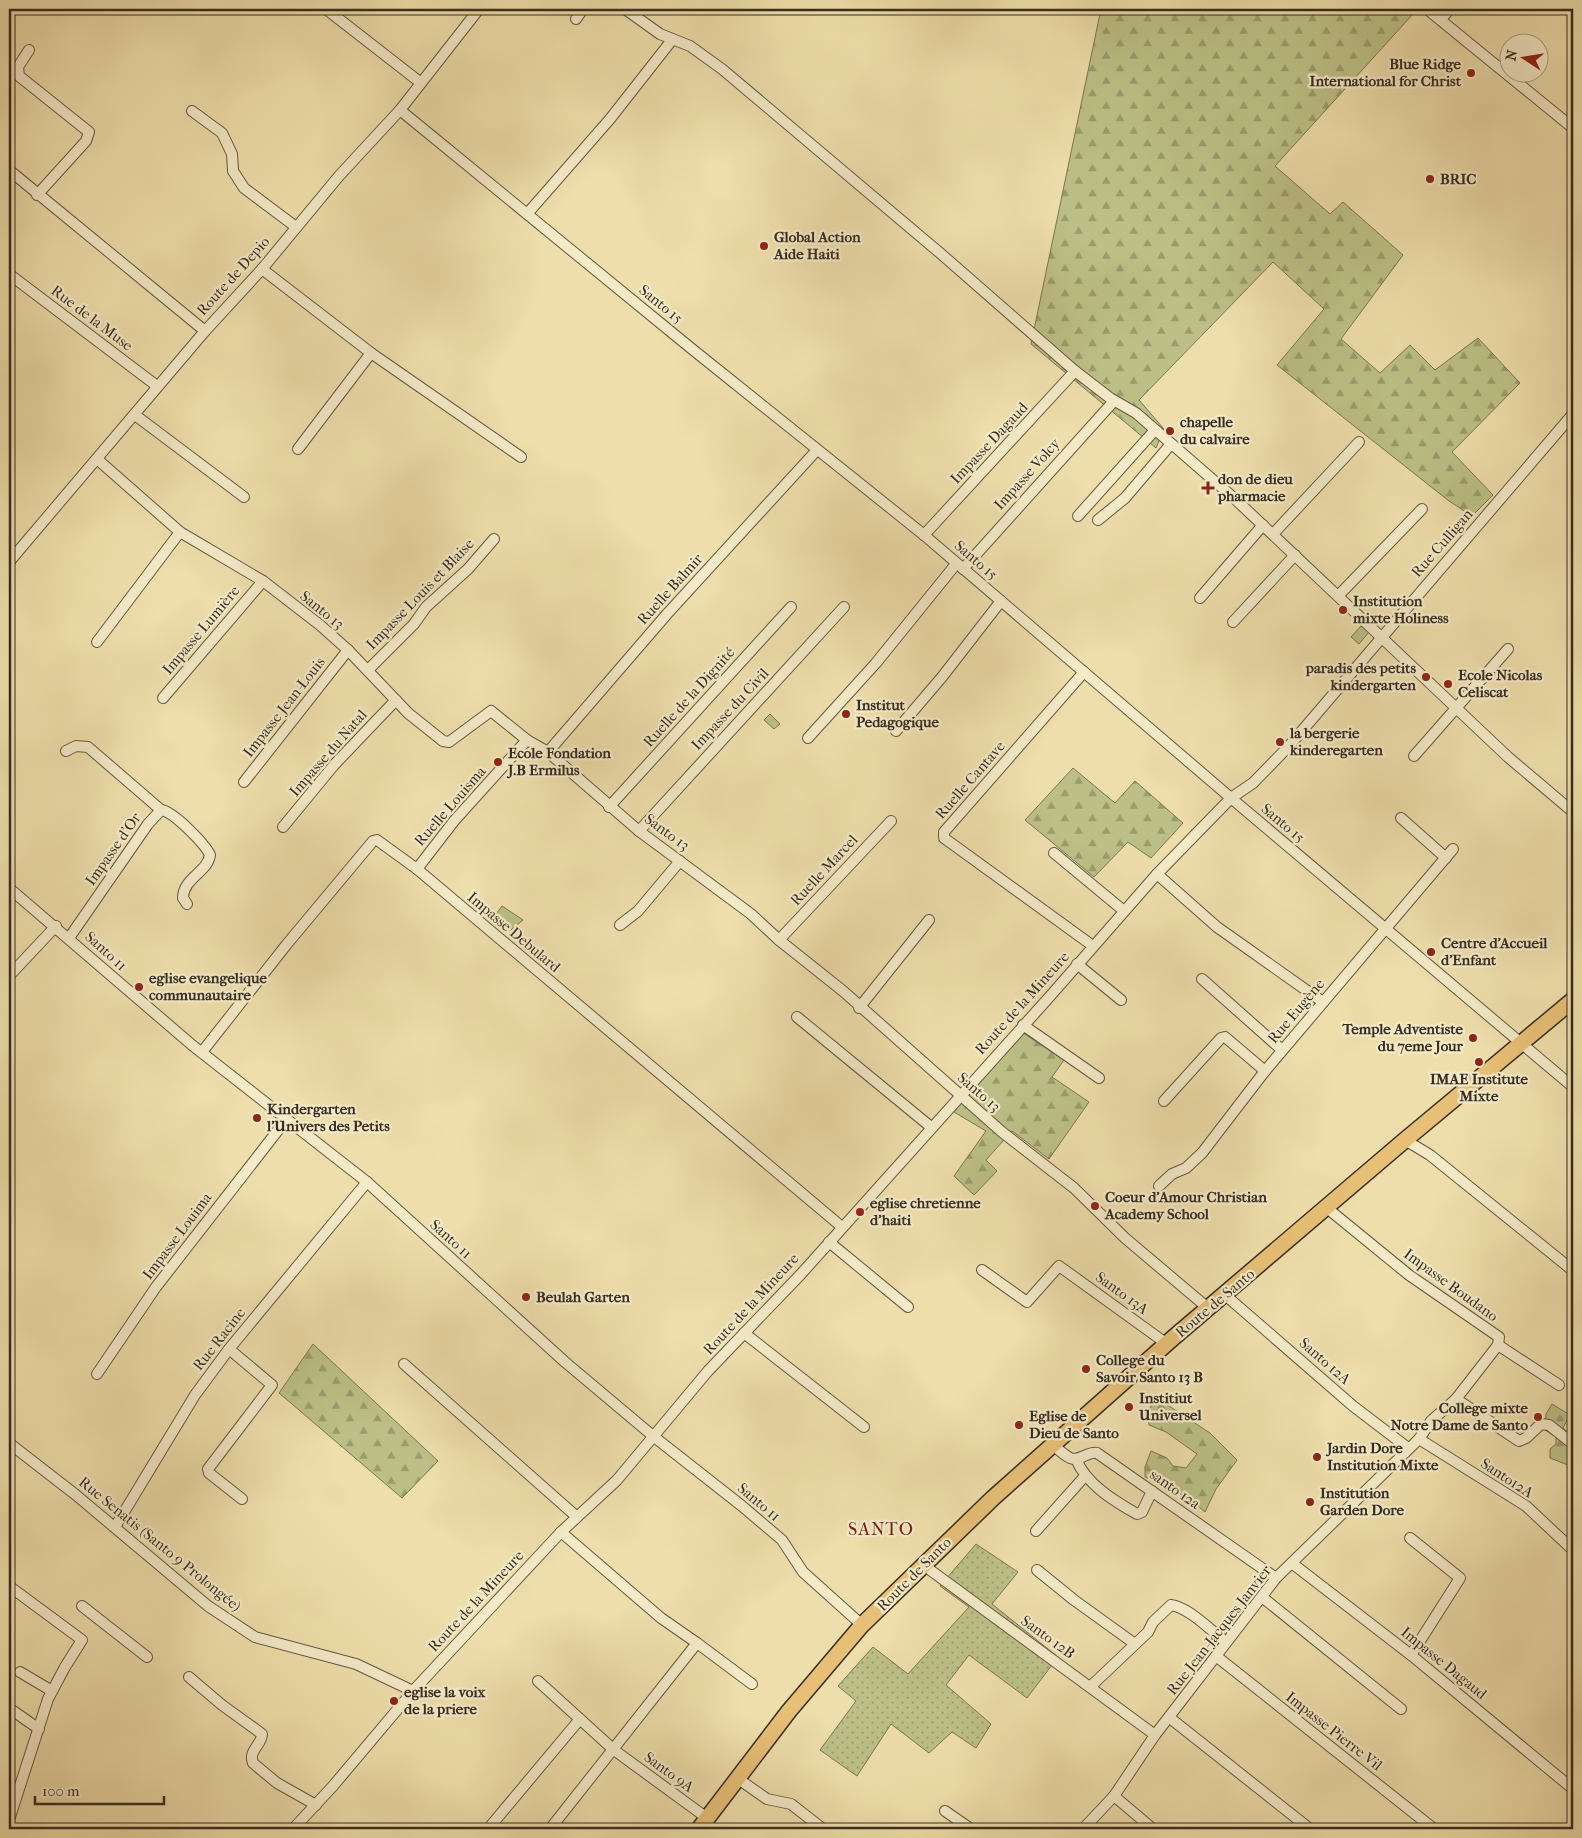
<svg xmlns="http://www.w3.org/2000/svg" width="1582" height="1838" viewBox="0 0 1582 1838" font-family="'IM FELL French Canon',serif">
<defs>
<pattern id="grass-dots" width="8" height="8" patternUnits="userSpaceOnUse" patternTransform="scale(1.25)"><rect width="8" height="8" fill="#bcc086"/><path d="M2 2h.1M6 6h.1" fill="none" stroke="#9a9c6d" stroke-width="1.8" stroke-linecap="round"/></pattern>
<pattern id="forest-firs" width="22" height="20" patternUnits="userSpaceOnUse" patternTransform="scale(1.25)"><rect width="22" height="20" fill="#bcc086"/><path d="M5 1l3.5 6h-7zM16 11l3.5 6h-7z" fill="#9a9c6d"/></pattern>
</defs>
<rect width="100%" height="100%" fill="#eedeab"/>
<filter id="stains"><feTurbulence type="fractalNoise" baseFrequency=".004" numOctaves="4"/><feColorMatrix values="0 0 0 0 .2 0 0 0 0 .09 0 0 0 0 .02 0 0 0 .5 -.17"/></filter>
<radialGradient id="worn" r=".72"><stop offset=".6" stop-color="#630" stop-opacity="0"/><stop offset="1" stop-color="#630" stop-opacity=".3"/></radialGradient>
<path fill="url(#grass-dots)" stroke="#7a7653" d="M976 1544 1018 1572 992 1604 1058 1657 1027 1698 969 1655 946 1685 991 1724 976 1748 952 1732 929 1753 891 1724 857 1776 820 1750 856 1701 838 1686 873 1647 908 1674 969 1607 940 1586Z"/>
<g fill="url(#forest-firs)" stroke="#7a7653">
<path d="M1101 9H1410L1413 14 1275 166 1330 214 1343 202 1403 255 1341 339 1380 373 1410 345 1435 370 1478 338 1520 383 1452 452 1493 495 1472 516 1449 501 1277 365 1324 309 1273 262 1139 400 1164 429 1156 448 1031 344Z"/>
<path d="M1073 768 1115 803 1135 781 1183 823 1151 858 1128 842 1094 877 1025 820Z"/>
<path d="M1023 1033 1064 1060 1052 1077 1089 1102 1049 1159 1012 1131 986 1160 997 1171 974 1195 954 1176 986 1131 954 1112 966 1095Z"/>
<path d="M313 1344 438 1461 402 1498 279 1393Z"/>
<path d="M1154 1399 1160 1400 1210 1433 1237 1460 1216 1489 1205 1512C1186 1495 1168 1486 1145 1477V1467L1151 1451 1167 1458 1173 1466 1186 1468 1197 1454 1166 1432 1149 1425 1147 1415Z"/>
<path d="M1552 1404 1570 1415 1563 1428 1573 1437V1467L1550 1458V1449L1556 1444V1437L1545 1430 1546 1414Z"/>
</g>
<g fill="#bcc086" stroke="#7a7653">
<path d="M1362 625 1369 632 1359 644 1351 637Z"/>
<path d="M770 714 780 724 774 729 764 720Z"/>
<path d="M502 906 523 920 511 930 494 917Z"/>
</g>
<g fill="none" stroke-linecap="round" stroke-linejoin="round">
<g stroke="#655943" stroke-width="12">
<g id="minor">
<path d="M326 9 421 83"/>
<path d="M625 9 660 34 690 46 722 69 940 253 1075 371 1110 398 1136 413 1235 499 1508 757 1573 812"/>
<path d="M1427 9 1573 128"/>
<path d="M576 19 583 9"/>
<path d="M1441 19 1450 9"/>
<path d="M29 50 18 67 19 76 89 132 86 141 37 195"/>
<path d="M400 110 692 349 924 535 1231 798 1573 1087"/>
<path d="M192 111 222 133 232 154 233 171 244 188 296 227"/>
<path d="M9 170 205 331"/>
<path d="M527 214 610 119 672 40"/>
<path d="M262 269 371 353 521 457"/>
<path d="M9 274 157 386"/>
<path d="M135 415 244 497"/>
<path d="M298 449 371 353"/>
<path d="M97 459 180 532 263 581 320 625 348 650 408 713 443 741 449 742 491 711 527 740 548 752 639 831 751 914 779 940 843 991 1002 1132 1074 1188 1125 1238 1209 1309"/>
<path d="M1078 516 1155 430"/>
<path d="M1098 520 1125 498 1171 444"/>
<path d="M1273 534 1359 442"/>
<path d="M924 535 1075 371"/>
<path d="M9 562 205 331 262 269 339 176 400 110 479 9"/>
<path d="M963 569 1114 401"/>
<path d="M1338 596 1422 509"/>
<path d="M1200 598 1263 525"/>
<path d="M1233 622 1295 555"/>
<path d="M97 642 180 532"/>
<path d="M368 670 414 624 426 607 468 569 494 539"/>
<path d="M1084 672 944 832V838L1093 946"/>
<path d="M163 698 263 581"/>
<path d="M896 731 942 677 1001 601"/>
<path d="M808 738 876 663 956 564"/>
<path d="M66 751 76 746 88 747 161 810"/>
<path d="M548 752 667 614 817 450"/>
<path d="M1414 756 1508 649"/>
<path d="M244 782 348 650"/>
<path d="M609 807 791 607"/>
<path d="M1401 818 1446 858"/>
<path d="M283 827 334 765 396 700"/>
<path d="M639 831 844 607"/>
<path d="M1054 853 1124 911"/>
<path d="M417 869 454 821 527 740"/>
<path d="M1157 874 1217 927 1323 1002"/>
<path d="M9 888 192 1045 367 1182 565 1362 653 1436 742 1506 782 1540 803 1572 862 1625"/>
<path d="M620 925 638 911 680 861"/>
<path d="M69 938 148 824 161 810C173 811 205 844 210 855 208 872 183 878 183 898L187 904"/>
<path d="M779 940 891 821"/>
<path d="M1077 964 1121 1000"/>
<path d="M9 976 56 926"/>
<path d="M1202 979 1282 1050"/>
<path d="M859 1008 929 920"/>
<path d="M797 1017 931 1127"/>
<path d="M1023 1025 1099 1078"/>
<path d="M202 1052 287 944 373 841 377 840 417 869 842 1227"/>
<path d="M1164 1101 1221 1038 1225 1037 1265 1071"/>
<path d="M1405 1140 1430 1155 1571 1269"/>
<path d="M1159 1186 1172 1174 1186 1168 1202 1153 1265 1071 1453 849"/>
<path d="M829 1242 908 1307"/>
<path d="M982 1270 1027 1302 1059 1266 1167 1344"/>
<path d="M1224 1294 1353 1406 1408 1448"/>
<path d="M744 1333 864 1427"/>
<path d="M1498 1345 1559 1385"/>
<path d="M229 1349 272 1385 208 1469 209 1473 242 1499"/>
<path d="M404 1364 577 1517"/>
<path d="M97 1374 156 1287 286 1120"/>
<path d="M1456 1399 1519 1441 1526 1438 1541 1424 1549 1425 1573 1444"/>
<path d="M1419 1439 1526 1506 1573 1550"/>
<path d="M9 1443 76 1495 208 1606 255 1637 356 1664 413 1691"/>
<path d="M1053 1445C1058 1449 1064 1455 1070 1458 1079 1462 1088 1451 1097 1453L1276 1578"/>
<path d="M1076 1459C1086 1484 1114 1501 1137 1514L1142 1512 1152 1491"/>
<path d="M115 1527 195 1395 229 1349 367 1182"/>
<path d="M1036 1531 1085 1476"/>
<path d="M1410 1538 1460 1578 1411 1655"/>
<path d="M922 1564 1155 1735"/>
<path d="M1293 1564 1411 1655 1573 1789"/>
<path d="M1037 1570 1074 1600 1135 1644"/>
<path d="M9 1586 82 1640 65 1667 48 1699 9 1820"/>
<path d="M1262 1597 1401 1709"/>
<path d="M82 1606 147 1657"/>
<path d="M697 1643 752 1684"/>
<path d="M1216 1656 1434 1829"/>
<path d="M20 1672 52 1691"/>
<path d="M189 1677 222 1705 262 1734C262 1745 248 1750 253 1763L277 1783 316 1805"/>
<path d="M538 1681 614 1750 707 1818"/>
<path d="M1090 1687 1148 1632 1153 1622 1171 1605C1190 1608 1211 1631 1226 1642"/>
<path d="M9 1708 39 1729"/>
<path d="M1170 1718 1310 1829"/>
<path d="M737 1778 767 1799 791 1804 823 1829"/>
<path d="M1114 1796 1153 1829"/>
<path d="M945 1811 971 1829"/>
<path d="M293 1829 333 1786 413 1691 561 1532 617 1480 708 1371 801 1274 1052 994 1157 874 1231 798 1253 783 1289 746 1573 414"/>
<path d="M488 1829 580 1719"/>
<path d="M550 1829 697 1643 661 1618 561 1532"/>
<path d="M1083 1829 1114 1796 1155 1735 1276 1578 1419 1439 1431 1421 1456 1399 1498 1345 1499 1337 1409 1275 1327 1208"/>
</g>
</g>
<g stroke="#372d20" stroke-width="18">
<path id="primary" d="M699 1829 789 1711 862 1625 993 1498 1173 1338 1405 1140 1573 1000"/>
</g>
<use href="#minor" stroke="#f4eac8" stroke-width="10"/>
<use href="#primary" stroke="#e7bf76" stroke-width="15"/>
</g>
<g fill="#8f2418" stroke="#f4eac8" stroke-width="2">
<circle cx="1471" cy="73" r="5"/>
<circle cx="1430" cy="179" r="5"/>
<circle cx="764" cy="246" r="5"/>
<circle cx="1170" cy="431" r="5"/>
<path d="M1205.5 480.5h5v5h5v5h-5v5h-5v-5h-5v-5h5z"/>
<circle cx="1343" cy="610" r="5"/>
<circle cx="1426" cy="677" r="5"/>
<circle cx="1448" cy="684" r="5"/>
<circle cx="846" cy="714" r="5"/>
<circle cx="1280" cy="742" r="5"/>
<circle cx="498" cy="762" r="5"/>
<circle cx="1431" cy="952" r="5"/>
<circle cx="139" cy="987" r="5"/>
<circle cx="1473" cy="1038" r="5"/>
<circle cx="1479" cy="1062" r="5"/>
<circle cx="257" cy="1118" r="5"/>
<circle cx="1095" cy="1206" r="5"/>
<circle cx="860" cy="1212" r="5"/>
<circle cx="526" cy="1297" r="5"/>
<circle cx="1086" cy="1369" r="5"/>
<circle cx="1129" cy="1407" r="5"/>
<circle cx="1538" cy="1417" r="5"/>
<circle cx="1019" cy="1425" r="5"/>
<circle cx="1317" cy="1457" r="5"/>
<circle cx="1310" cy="1502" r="5"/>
<circle cx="394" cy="1701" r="5"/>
</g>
<g text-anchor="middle" stroke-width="4.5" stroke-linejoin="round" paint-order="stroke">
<g font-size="15" font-weight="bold" fill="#372d20" stroke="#f4eac8" text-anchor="start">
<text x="1461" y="69" text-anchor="end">Blue Ridge<tspan x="1461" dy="17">International for Christ</tspan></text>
<text x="1440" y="184">BRIC</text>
<text x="774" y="242">Global Action<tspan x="774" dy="17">Aide Haiti</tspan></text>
<text x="1180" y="427">chapelle<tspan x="1180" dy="17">du calvaire</tspan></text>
<text x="1218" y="484">don de dieu<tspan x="1218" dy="17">pharmacie</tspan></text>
<text x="1353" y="606">Institution<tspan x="1353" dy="17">mixte Holiness</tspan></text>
<text x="1416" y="673" text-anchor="end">paradis des petits<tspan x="1416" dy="17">kindergarten</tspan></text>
<text x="1458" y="680">Ecole Nicolas<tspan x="1458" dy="17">Celiscat</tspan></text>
<text x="856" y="710">Institut<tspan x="856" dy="17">Pedagogique</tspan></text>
<text x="1290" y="738">la bergerie<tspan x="1290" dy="17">kinderegarten</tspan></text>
<text x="508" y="758">Ecole Fondation<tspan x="508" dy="17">J.B Ermilus</tspan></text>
<text x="1441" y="948">Centre d'Accueil<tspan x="1441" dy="17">d'Enfant</tspan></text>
<text x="149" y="983">eglise evangelique<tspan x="149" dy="17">communautaire</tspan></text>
<text x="1463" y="1034" text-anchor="end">Temple Adventiste<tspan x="1463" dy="17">du 7eme Jour</tspan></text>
<text x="1479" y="1084" text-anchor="middle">IMAE Institute<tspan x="1479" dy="17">Mixte</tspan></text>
<text x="267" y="1114">Kindergarten<tspan x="267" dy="17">l'Univers des Petits</tspan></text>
<text x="1105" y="1202">Coeur d'Amour Christian<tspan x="1105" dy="17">Academy School</tspan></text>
<text x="870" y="1208">eglise chretienne<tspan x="870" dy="17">d'haiti</tspan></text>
<text x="536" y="1302">Beulah Garten</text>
<text x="1096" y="1365">College du<tspan x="1096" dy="17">Savoir Santo 13 B</tspan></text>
<text x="1139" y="1403">Institiut<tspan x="1139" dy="17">Universel</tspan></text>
<text x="1528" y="1413" text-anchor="end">College mixte<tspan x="1528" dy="17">Notre Dame de Santo</tspan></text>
<text x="1029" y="1421">Eglise de<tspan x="1029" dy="17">Dieu de Santo</tspan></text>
<text x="1327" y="1453">Jardin Dore<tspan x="1327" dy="17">Institution Mixte</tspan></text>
<text x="1320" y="1498">Institution<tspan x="1320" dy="17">Garden Dore</tspan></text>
<text x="404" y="1697">eglise la voix<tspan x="404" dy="17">de la priere</tspan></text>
</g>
<g font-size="15" fill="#372d20" stroke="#f4eac8">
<text transform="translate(233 276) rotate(-48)" y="5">Route de Depio</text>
<text transform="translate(661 304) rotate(39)" y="5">Santo 15</text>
<text transform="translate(92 318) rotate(37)" y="5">Rue de la Muse</text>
<text transform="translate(989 443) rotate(-47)" y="5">Impasse Dagaud</text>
<text transform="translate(1027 474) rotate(-48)" y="5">Impasse Volcy</text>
<text transform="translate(1442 543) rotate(-49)" y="5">Rue Culligan</text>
<text transform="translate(976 560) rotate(41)" y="5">Santo 15</text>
<text transform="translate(670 589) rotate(-48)" y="5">Ruelle Balmir</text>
<text transform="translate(420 594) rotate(-46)" y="5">Impasse Louis et Blaise</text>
<text transform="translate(322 610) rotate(39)" y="5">Santo 13</text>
<text transform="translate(201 630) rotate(-50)" y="5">Impasse Lumière</text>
<text transform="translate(689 697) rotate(-48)" y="5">Ruelle de la Dignité</text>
<text transform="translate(284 707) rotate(-52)" y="5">Impasse Jean-Louis</text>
<text transform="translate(730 709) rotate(-47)" y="5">Impasse du Civil</text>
<text transform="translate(328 753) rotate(-49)" y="5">Impasse du Natal</text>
<text transform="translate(970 780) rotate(-49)" y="5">Ruelle Cantave</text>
<text transform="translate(450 806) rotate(-49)" y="5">Ruelle Louisma</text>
<text transform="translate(1283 823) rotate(40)" y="5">Santo 15</text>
<text transform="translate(667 832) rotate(36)" y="5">Santo 13</text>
<text transform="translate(113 849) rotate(-55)" y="5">Impasse d'Or</text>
<text transform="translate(824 870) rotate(-47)" y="5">Ruelle Marcel</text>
<text transform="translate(514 932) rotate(40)" y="5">Impasse Debulard</text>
<text transform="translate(106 951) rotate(42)" y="5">Santo 11</text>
<text transform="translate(1022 1003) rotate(-48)" y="5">Route de la Mineure</text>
<text transform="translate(1296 1011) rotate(-50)" y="5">Rue Eugène</text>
<text transform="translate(979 1092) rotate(41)" y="5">Santo 13</text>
<text transform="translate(177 1236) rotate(-53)" y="5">Impasse Louima</text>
<text transform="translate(451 1239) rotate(42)" y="5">Santo 11</text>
<text transform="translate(1451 1285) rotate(36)" y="5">Impasse Boudano</text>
<text transform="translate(1122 1293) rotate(36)" y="5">Santo 13A</text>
<text transform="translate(1215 1303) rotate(-40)" y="5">Route de Santo</text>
<text transform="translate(751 1304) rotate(-47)" y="5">Route de la Mineure</text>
<text transform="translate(219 1339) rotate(-52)" y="5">Rue Racine</text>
<text transform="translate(1325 1361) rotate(41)" y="5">Santo 12A</text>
<text transform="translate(1507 1478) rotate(33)" y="5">Santo12A</text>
<text transform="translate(1175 1489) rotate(35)" y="5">santo 12a</text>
<text transform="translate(759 1502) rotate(40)" y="5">Santo 11</text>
<text transform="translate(160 1544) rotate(39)" y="5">Rue Senatis (Santo 9 Prolongée)</text>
<text transform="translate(914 1574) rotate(-45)" y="5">Route de Santo</text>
<text transform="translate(476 1601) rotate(-47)" y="5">Route de la Mineure</text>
<text transform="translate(1219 1630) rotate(-52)" y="5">Rue Jean-Jacques Janvier</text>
<text transform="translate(1048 1637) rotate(36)" y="5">Santo 12B</text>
<text transform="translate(1444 1663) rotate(39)" y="5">Impasse Dagaud</text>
<text transform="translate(1334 1731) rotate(38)" y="5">Impasse Pierre Vil</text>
<text transform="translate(669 1772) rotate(36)" y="5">Santo 9A</text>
</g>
<g font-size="18" letter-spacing="1" fill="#7a1f14" stroke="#f4eac8">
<text x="881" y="1535">SANTO</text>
</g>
</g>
<rect width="1582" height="1838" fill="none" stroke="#eedeab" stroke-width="30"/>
<rect x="10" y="10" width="1562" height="1818" fill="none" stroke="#372d20" stroke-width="2.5"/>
<rect x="15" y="15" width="1552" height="1808" fill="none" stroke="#372d20"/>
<g transform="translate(1524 58) rotate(282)"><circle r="24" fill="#f4eac8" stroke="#a89e85"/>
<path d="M0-4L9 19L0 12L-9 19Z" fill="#8f2418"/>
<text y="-8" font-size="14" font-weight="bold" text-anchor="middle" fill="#372d20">N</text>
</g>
<path d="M35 1796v8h129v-8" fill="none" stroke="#372d20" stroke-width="2.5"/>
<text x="42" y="1796" font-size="15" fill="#372d20" stroke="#f4eac8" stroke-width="4" paint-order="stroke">100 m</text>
<rect width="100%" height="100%" filter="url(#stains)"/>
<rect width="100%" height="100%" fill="url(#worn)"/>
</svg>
